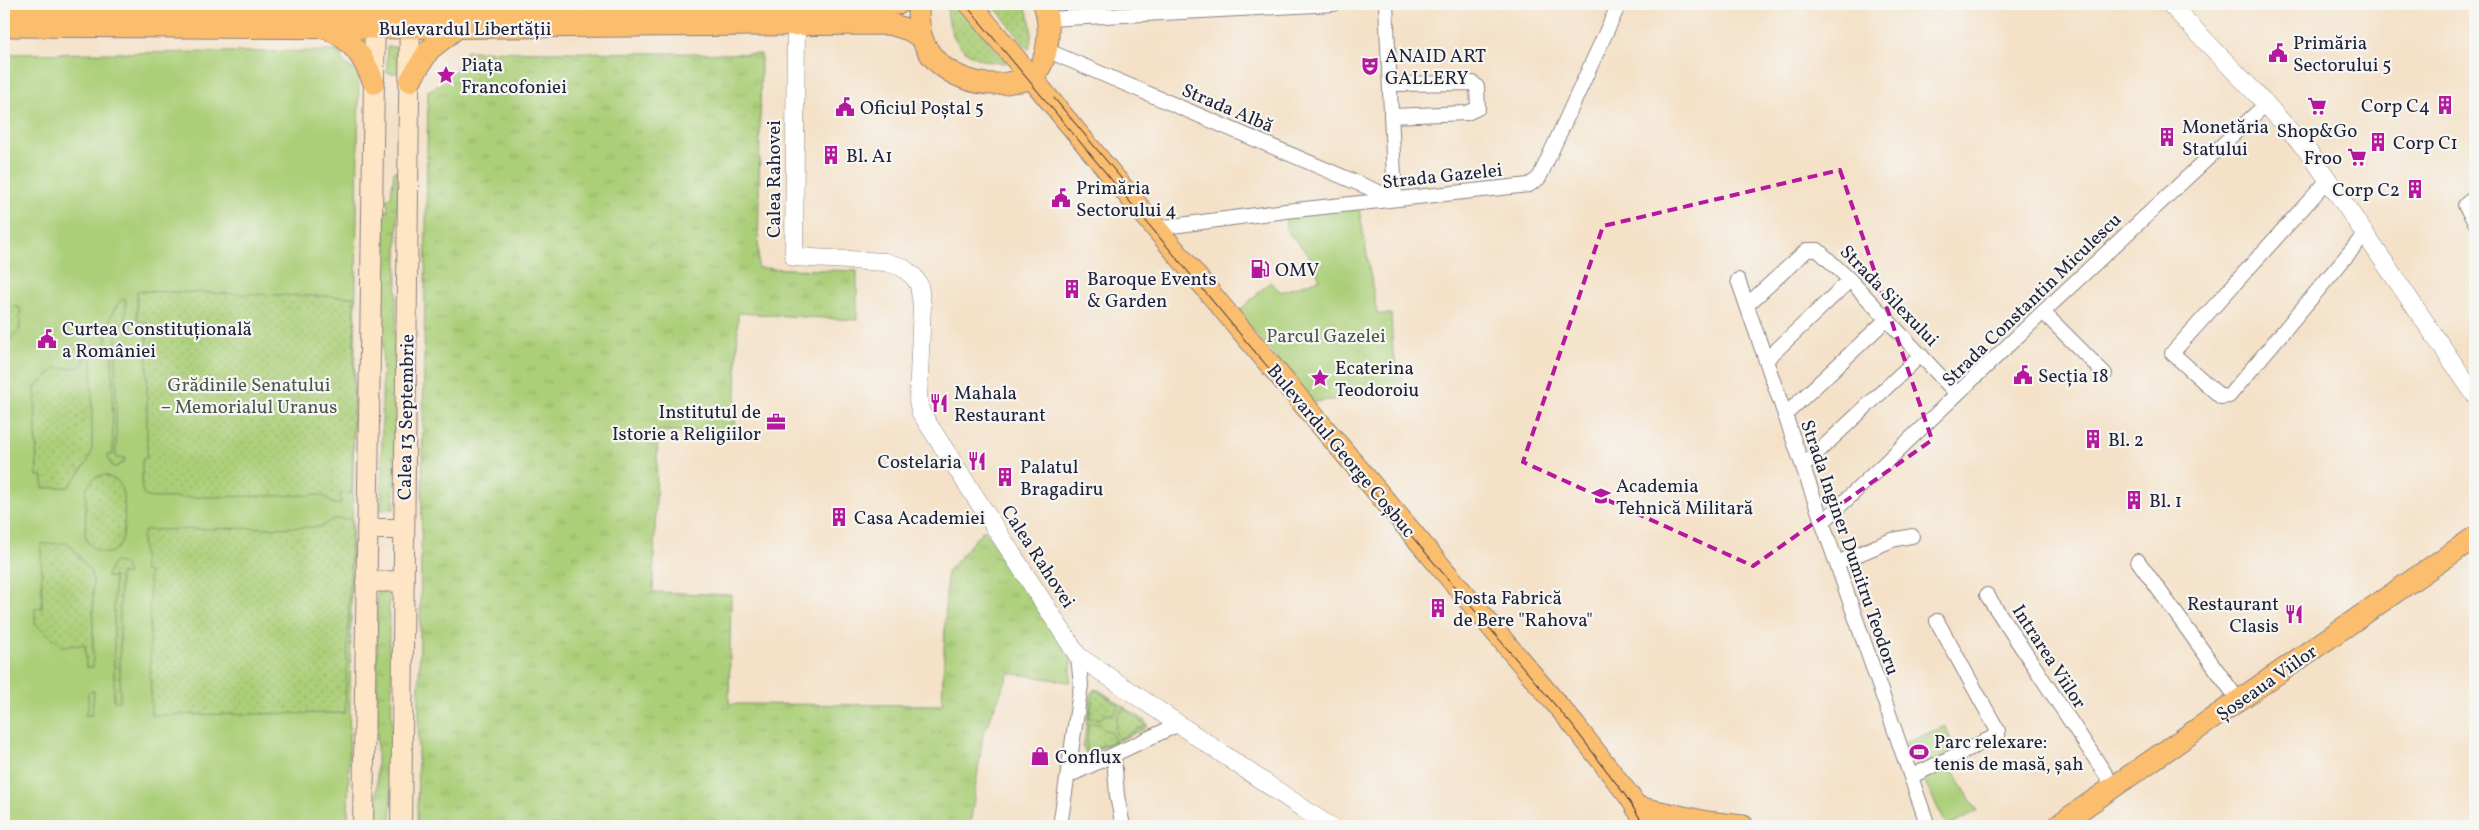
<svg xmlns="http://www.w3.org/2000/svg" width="2479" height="830" viewBox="0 0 2479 830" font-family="Vollkorn,serif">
<defs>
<pattern id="grass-tufts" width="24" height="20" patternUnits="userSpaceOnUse" patternTransform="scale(1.25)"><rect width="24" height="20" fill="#abcf78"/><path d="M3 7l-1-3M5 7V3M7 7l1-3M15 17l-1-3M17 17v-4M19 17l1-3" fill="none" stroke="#93b169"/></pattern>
<pattern id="garden-dots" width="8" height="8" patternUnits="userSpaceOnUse" patternTransform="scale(1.25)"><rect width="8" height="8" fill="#abcf78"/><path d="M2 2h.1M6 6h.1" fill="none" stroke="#93b169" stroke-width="1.8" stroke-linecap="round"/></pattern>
</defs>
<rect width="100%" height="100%" fill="#f6f6f2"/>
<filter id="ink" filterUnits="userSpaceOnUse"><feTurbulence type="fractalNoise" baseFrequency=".02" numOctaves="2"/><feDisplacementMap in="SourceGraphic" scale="10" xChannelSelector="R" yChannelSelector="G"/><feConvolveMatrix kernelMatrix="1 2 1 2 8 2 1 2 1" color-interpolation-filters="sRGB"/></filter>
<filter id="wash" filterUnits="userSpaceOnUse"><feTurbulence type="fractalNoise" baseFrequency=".0096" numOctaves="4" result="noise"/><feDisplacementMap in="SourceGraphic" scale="20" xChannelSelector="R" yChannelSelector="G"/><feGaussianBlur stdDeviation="1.12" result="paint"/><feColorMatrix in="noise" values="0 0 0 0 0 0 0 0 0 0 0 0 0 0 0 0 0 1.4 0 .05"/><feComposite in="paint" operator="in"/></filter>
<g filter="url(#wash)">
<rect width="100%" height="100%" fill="#f4e1c7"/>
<g fill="url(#grass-tufts)" stroke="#66785a">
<path d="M389 46 397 48 398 73H387V48Z"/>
<path d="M466 51 761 54 758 268 857 271V320L738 313 735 433 658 431 653 592 731 595 729 704 942 705 947 572 984 529 1072 659 1070 682 1009 673 983 735 970 826H417L428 91C445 82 459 70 466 51Z"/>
<path d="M394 171H398L394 509 381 510 384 211H388L387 198 391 197Z"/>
<path d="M377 587H389V649L392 657 391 826H377Z"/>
</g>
<g fill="#abcf78" stroke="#66785a">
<path d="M338 51 344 63 359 73 348 826H4V54Z"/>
<path d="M1358 203 1377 314H1391L1393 354 1406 391 1313 402 1238 312 1270 282 1281 292 1320 279 1309 255 1286 230V211Z"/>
<path d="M1094 689 1099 690 1145 721 1148 725 1145 729 1087 754 1083 749 1091 692Z"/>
<path d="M1945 726 1956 752 1917 769 1905 743Z"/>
<path d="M1950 766 1977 811 1947 826 1923 779Z"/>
</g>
<g fill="url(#garden-dots)" stroke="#66785a">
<path d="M947 4H957L1007 63C967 63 948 44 947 4Z"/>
<path d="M992 4H1023C1032 18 1033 33 1029 50Z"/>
<path d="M137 291 355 297 352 493 340 494 341 504H333L325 497 319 495 153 498 145 496 142 490V459L147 458V322L137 321Z"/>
<path d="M122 299H126L125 323H116V458H125L124 462 116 467 112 466 107 455H113L112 353 105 352C107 335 108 312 122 299Z"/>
<path d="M4 307H20V330L4 345Z"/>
<path d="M92 344V451L87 463 69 487 43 488V476H37L35 387 56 368H79L80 365H84V345Z"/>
<path d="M105 475 118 481C126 491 127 535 119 546 108 561 87 550 85 534L86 488 95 477Z"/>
<path d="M333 519H352L345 713 151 715 149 572 144 571 142 537 145 530 321 527Z"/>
<path d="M69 543 90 571 93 580V667H86L85 645 62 646 35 623V608H42L41 544Z"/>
<path d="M114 562 124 564 128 574H120V701H114V577H106Z"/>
<path d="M1095 690 1119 705 1113 715 1106 714 1100 719 1089 718Z"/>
<path d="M91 691H94L92 715H85L88 709V694Z"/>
<path d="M1123 708 1146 725 1119 739 1114 729 1117 723 1116 718Z"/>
<path d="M1089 723 1100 724 1104 730 1110 731 1115 741 1086 752Z"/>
</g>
</g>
<g filter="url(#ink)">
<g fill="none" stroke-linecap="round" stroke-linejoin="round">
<g stroke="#8b8281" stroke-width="16">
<g id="minor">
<path d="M1048 19 1334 4"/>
<path d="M1046 50 1395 199 1386 4"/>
<path d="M1390 84 1473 83 1477 87 1478 108 1467 113 1391 116"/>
<path d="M2329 179 2172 353 2221 397 2229 396 2365 234"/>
<path d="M2475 197 2465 205 2475 222"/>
<path d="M1157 228 1286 211 1529 185 1539 178 1619 4"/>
<path d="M1738 280 1928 826"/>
<path d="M1747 305 1807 250H1818L1850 280 1957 394"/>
<path d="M2043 312 2105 374"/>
<path d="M1766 360 1850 280"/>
<path d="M1785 415 1887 319"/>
<path d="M1803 466 1921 355"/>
<path d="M1823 522 2043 312 2266 104"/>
<path d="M2138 561 2239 701"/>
<path d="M1837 563 1892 540 1912 536"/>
<path d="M1987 595 2114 787"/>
<path d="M1114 755 1117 796 1123 826"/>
<path d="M1068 776 1179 724"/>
<path d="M1912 776 1998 735V731L1937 621"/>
<path d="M1060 826 1081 685 1078 656"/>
</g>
</g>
<g stroke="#8b8281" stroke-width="19">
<g id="tertiary">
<path d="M2170 4 2266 104 2311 155 2475 395"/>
<path d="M796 26 794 257 885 262 902 267 914 277 919 285 922 305 918 401 921 413 1078 656 1329 826"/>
</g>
</g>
<g stroke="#8b8281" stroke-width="22">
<g id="secondary">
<path d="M367 529H404"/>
<path d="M366 582 404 581"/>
<path d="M363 826 375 11"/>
<path d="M401 826 410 11"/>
</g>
</g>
<g stroke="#8b8281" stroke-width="23">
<g id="primary">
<path d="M918 4C918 15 918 27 922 38 934 72 974 88 1007 83 1014 81 1027 82 1033 76 1050 60 1051 25 1044 4"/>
<path d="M970 4 1225 311 1575 726 1630 797 1648 826"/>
<path d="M4 7 343 8 898 4"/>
<path d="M4 26 374 28 890 24 909 30 922 38"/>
<path d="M327 28C353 41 363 56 374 83"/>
<path d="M410 81 429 50 458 27"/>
<path d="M1637 807 1707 822 1743 826"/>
<path d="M2057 826 2475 537"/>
</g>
</g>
<use href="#minor" stroke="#fff" stroke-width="14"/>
<use href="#tertiary" stroke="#fff" stroke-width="18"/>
<use href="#secondary" stroke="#fde5c5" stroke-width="20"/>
<use href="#primary" stroke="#fbbd6e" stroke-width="21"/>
<g stroke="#22223b" stroke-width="1">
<path d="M965 4 1250 346 1572 725 1625 795 1645 826"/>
<path d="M1054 98 1125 183"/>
</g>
</g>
</g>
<path fill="none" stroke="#b5179e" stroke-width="4" stroke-dasharray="10 6" stroke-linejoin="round" d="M1840 170 1932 440 1753 566 1523 462 1603 226Z"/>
<defs>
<g id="civic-bare" transform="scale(1.5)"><path d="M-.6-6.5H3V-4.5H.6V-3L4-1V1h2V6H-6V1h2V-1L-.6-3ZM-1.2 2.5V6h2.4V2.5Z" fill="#b5179e" stroke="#f6f6f2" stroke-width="2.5" paint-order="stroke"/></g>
<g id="theatre-bare" transform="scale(1.5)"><path d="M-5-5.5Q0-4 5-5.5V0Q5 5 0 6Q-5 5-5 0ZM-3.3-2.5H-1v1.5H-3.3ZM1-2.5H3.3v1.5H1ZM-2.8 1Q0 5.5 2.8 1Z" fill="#b5179e" stroke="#f6f6f2" stroke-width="2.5" paint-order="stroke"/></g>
<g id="sight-bare" transform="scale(1.5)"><path d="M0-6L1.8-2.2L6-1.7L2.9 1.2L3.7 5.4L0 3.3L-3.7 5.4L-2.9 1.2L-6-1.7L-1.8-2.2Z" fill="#b5179e" stroke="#f6f6f2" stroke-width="2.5" paint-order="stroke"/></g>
<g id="building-bare" transform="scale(1.5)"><path d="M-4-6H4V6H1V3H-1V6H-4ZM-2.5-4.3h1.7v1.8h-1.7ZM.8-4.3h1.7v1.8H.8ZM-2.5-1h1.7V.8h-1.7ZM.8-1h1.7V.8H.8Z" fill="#b5179e" stroke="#f6f6f2" stroke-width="2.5" paint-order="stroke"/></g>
<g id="supermarket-bare" transform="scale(1.5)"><path d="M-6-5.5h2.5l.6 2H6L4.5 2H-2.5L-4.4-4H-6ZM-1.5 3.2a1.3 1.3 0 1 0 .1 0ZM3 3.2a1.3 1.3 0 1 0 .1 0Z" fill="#b5179e" stroke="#f6f6f2" stroke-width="2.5" paint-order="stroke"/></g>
<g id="fuel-bare" transform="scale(1.5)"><path d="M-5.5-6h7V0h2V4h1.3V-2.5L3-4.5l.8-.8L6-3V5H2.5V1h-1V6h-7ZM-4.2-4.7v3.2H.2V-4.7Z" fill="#b5179e" stroke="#f6f6f2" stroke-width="2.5" paint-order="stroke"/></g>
<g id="restaurant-bare" transform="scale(1.5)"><path d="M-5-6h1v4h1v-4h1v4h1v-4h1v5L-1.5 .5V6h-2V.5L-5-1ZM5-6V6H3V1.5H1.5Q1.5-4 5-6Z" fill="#b5179e" stroke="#f6f6f2" stroke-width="2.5" paint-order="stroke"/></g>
<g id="office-bare" transform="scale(1.5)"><path d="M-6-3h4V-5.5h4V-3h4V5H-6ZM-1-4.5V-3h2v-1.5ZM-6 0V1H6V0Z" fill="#b5179e" stroke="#f6f6f2" stroke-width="2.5" paint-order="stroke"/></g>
<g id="university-bare" transform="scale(1.5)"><path d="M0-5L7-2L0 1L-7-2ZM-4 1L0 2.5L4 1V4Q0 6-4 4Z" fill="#b5179e" stroke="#f6f6f2" stroke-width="2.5" paint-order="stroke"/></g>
<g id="stadium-bare" transform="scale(1.5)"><path d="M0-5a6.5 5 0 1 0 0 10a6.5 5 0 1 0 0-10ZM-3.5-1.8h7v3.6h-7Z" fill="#b5179e" stroke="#f6f6f2" stroke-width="2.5" paint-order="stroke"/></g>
<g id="shop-bare" transform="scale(1.5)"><path d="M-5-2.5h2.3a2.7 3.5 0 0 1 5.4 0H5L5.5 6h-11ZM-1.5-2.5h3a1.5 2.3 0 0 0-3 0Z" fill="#b5179e" stroke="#f6f6f2" stroke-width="2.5" paint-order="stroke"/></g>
</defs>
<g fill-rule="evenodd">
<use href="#civic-bare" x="2278" y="53"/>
<use href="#theatre-bare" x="1370" y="66"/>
<use href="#sight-bare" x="446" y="75"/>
<use href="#building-bare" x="2445" y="105"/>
<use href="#supermarket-bare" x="2317" y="106"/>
<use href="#civic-bare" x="845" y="107"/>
<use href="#building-bare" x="2167" y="137"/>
<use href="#building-bare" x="2378" y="142"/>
<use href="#building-bare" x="831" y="155"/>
<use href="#supermarket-bare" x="2357" y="157"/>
<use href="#building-bare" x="2415" y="189"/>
<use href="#civic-bare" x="1061" y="198"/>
<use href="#fuel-bare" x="1260" y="269"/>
<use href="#building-bare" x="1072" y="289"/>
<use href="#civic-bare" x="47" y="339"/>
<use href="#civic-bare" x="2023" y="375"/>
<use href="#sight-bare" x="1320" y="378"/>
<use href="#restaurant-bare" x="939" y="403"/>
<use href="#office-bare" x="776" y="422"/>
<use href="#building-bare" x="2093" y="439"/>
<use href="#restaurant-bare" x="977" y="461"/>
<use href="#building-bare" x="1005" y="477"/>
<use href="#university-bare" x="1601" y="496"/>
<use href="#building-bare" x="2134" y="500"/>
<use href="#building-bare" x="839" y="517"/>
<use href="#building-bare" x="1438" y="608"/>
<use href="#restaurant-bare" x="2294" y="614"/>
<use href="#stadium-bare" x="1919" y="752"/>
<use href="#shop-bare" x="1040" y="756"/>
</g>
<g text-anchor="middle" stroke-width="4.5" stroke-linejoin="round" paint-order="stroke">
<g font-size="19" fill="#22223b" stroke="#f6f6f2">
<text x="465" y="35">Bulevardul Libertății</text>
<text transform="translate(1228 107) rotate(23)" y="7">Strada Albă</text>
<text transform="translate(1442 175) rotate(-6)" y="7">Strada Gazelei</text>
<text transform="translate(773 179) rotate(-90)" y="7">Calea Rahovei</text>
<text transform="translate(1890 295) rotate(46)" y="7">Strada Silexului</text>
<text transform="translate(2031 299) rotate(-44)" y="7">Strada Constantin Miculescu</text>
<text transform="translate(405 417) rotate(-89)" y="7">Calea 13 Septembrie</text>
<text transform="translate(1342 450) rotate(50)" y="7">Bulevardul George Coșbuc</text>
<text transform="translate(1851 547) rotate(71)" y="7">Strada Inginer Dumitru Teodoru</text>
<text transform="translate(1039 556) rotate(57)" y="7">Calea Rahovei</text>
<text transform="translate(2050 656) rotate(57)" y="7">Intrarea Viilor</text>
<text transform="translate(2266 682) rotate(-35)" y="7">Șoseaua Viilor</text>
</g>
<g font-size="19" fill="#22223b" stroke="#f6f6f2" text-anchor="start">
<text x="2293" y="49">Primăria<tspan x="2293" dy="22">Sectorului 5</tspan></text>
<text x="1385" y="62">ANAID ART<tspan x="1385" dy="22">GALLERY</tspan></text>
<text x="461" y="71">Piața<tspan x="461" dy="22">Francofoniei</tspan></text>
<text x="2430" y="112" text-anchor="end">Corp C4</text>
<text x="860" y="114">Oficiul Poștal 5</text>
<text x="2182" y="133">Monetăria<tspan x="2182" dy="22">Statului</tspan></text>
<text x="2317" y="137" text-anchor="middle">Shop&amp;Go</text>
<text x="2393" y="149">Corp C1</text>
<text x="846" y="162">Bl. A1</text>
<text x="2342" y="164" text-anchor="end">Froo</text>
<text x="1076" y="194">Primăria<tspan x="1076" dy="22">Sectorului 4</tspan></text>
<text x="2400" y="196" text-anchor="end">Corp C2</text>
<text x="1275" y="276">OMV</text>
<text x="1087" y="285">Baroque Events<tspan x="1087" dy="22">&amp; Garden</tspan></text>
<text x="62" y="335">Curtea Constituțională<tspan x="62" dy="22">a României</tspan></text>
<text x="1335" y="374">Ecaterina<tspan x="1335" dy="22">Teodoroiu</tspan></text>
<text x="2038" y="382">Secția 18</text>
<text x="954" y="399">Mahala<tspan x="954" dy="22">Restaurant</tspan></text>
<text x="761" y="418" text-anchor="end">Institutul de<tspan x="761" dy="22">Istorie a Religiilor</tspan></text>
<text x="2108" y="446">Bl. 2</text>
<text x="962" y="468" text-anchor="end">Costelaria</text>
<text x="1020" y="473">Palatul<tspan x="1020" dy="22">Bragadiru</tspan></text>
<text x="1616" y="492">Academia<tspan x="1616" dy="22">Tehnică Militară</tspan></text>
<text x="2149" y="507">Bl. 1</text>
<text x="854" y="524">Casa Academiei</text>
<text x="1453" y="604">Fosta Fabrică<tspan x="1453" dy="22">de Bere "Rahova"</tspan></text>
<text x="2279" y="610" text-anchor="end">Restaurant<tspan x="2279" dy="22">Clasis</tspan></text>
<text x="1934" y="748">Parc relexare:<tspan x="1934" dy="22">tenis de masă, șah</tspan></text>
<text x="1055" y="763">Conflux</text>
</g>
<g font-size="19" fill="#4b564d" stroke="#f6f6f2">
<text x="1326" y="342">Parcul Gazelei</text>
<text x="249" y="391">Grădinile Senatului<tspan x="249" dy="22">– Memorialul Uranus</tspan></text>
</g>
</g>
<rect width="2479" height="830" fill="none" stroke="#f6f6f2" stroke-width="20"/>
</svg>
